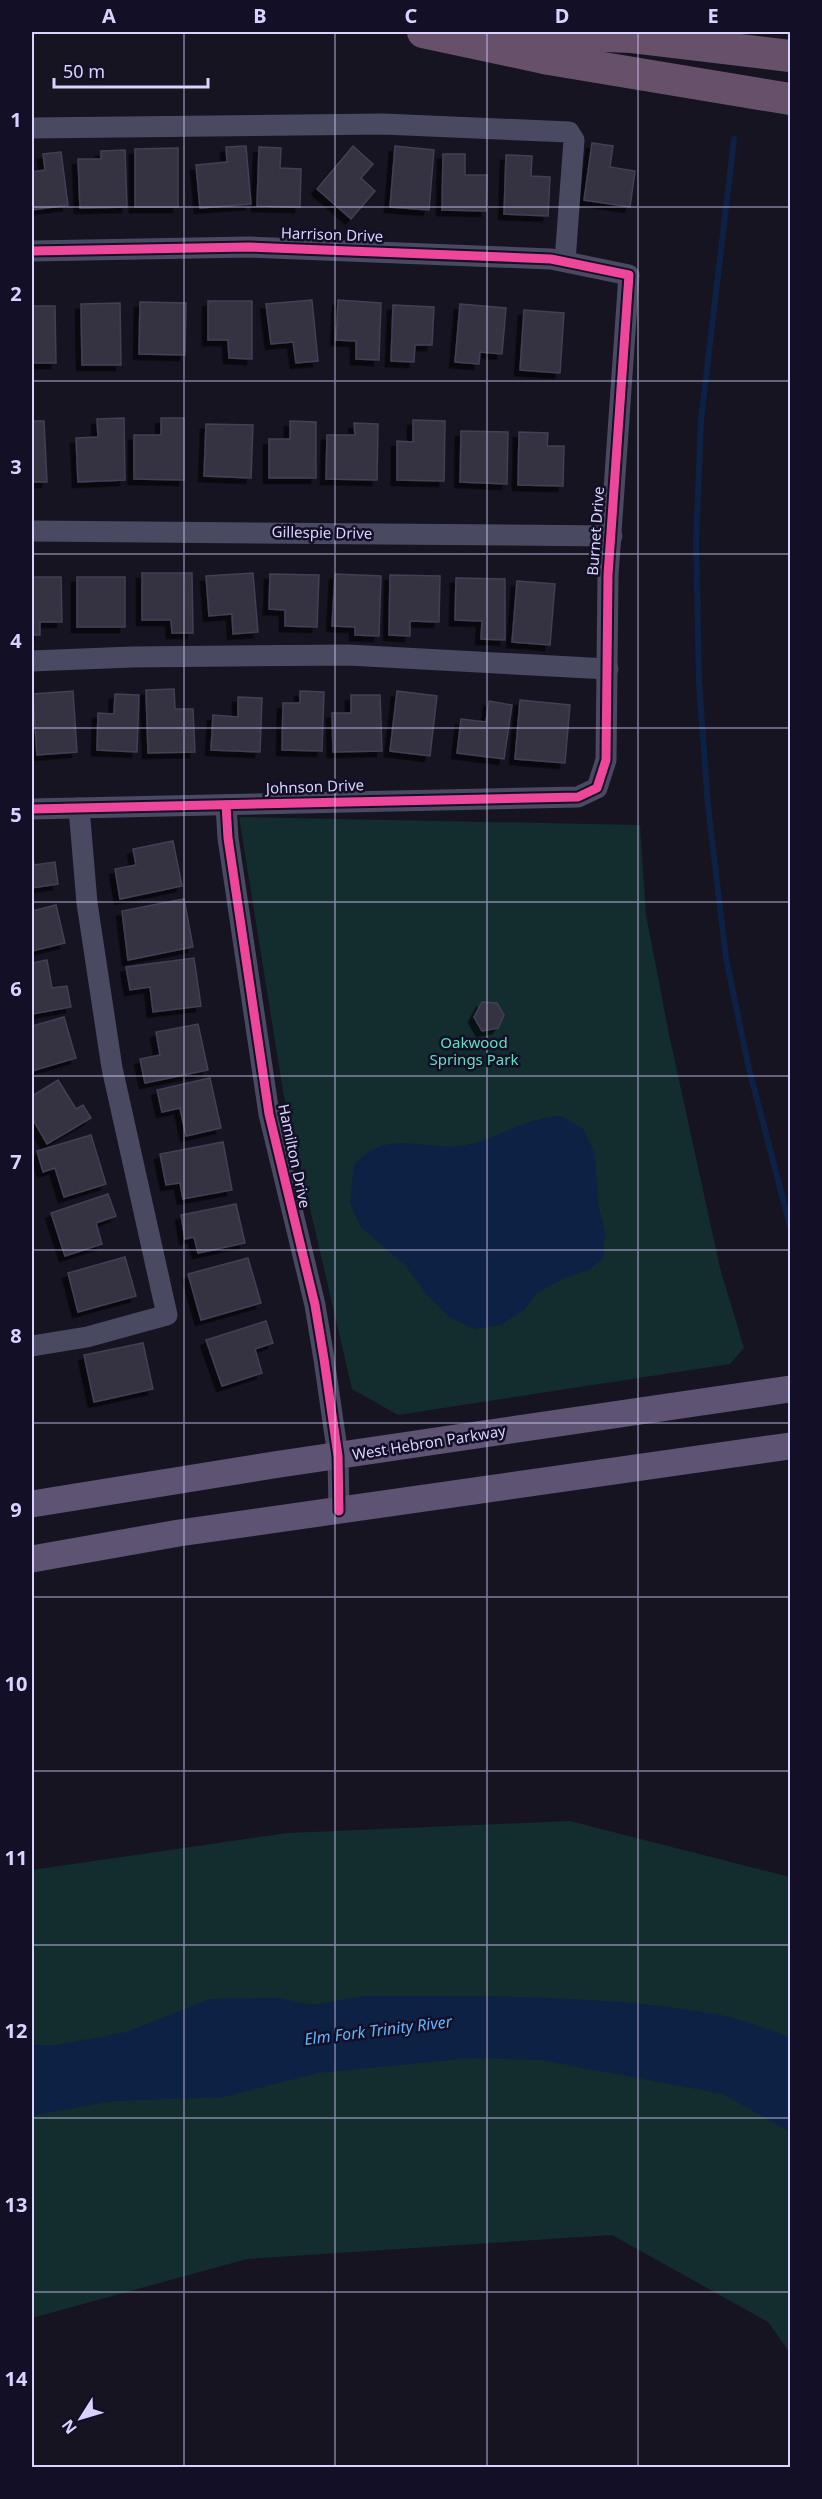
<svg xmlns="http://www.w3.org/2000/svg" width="822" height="2499" viewBox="0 0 822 2499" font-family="'Noto Sans',sans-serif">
<defs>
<filter id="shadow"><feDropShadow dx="-5.5" dy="5.5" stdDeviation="0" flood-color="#0009"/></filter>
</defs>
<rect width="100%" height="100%" fill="#161421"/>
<g fill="#132c2d">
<path d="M239 817 640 825 646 915 669 1034 720 1268 744 1348 730 1364 398 1415 352 1389 284 1097Z"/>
<path d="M570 1821 790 1877V2353L768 2322 612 2235 247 2259 32 2318V1870L287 1833Z"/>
</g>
<g fill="#0d2144">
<path d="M561 1116 583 1129 595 1154 598 1204 605 1232 603 1259 589 1270 564 1278 537 1293 525 1309 503 1324 475 1329 449 1317 427 1295 406 1266 361 1227 350 1203 354 1165C359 1160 365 1154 372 1150 398 1136 431 1149 459 1146 495 1142 520 1118 561 1116Z"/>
<path d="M363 1996C478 1996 602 1994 715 2014 739 2018 763 2028 785 2035L790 2039V2132L723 2094 541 2060 471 2058 318 2073 223 2097 113 2101 32 2115V2045H56L127 2032 210 1999 277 1998 315 2005Z"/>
</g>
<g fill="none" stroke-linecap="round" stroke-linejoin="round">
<path stroke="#0d2144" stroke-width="6" d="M734 139 701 420 696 543 699 682 708 806 726 958 749 1069 790 1226"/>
</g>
<g fill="#343243" stroke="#433f54" stroke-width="1.5" filter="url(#shadow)">
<path d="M592 143 613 146 610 167 635 171 630 207 584 200Z"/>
<path d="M246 146 251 204 200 208 196 165 227 162 226 147Z"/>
<path d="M353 146 373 164 361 178 375 191 351 219 317 189Z"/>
<path d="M395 146 434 150 429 210 390 207Z"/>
<path d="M259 147 281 148 280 168 301 169 300 207 257 206Z"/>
<path d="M178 148V207H135V149Z"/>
<path d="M125 150 127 207 80 208 78 159H101V151Z"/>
<path d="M61 152 68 205 32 210V172L45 170 43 154Z"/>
<path d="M443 154H465V175H487L486 211 442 210Z"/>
<path d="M506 155 532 156 531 176 550 177 548 216 504 214Z"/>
<path d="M312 300 318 361 296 363 293 342 271 344 266 304Z"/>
<path d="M338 300 381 303 379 360 356 359V341L336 340Z"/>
<path d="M208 301H252V359L229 358 228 340H208Z"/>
<path d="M140 302 186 303 185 355 139 354Z"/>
<path d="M120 303 121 365H82L81 304Z"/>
<path d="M460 304 506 308 502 354 480 352 479 364 455 362Z"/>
<path d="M393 305 434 307 432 345H415L414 362 391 361Z"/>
<path d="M32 306H55L56 363H32Z"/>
<path d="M524 310 564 313 560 373 520 370Z"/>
<path d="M124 418 125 480 78 482 76 438 98 437 97 419Z"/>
<path d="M161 418H184V480L134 479V435H161Z"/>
<path d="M413 420 445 421 444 481 397 480V441L413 442Z"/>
<path d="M32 421H44L47 482H32Z"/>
<path d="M290 421 316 422V478H269V439H290Z"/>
<path d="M354 423 378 424 377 480 326 479 327 435H355Z"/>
<path d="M206 424 253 425 251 478 204 476Z"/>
<path d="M461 431 508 432 507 484 460 482Z"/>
<path d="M519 432 548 433 547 446H564L563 486 518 485Z"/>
<path d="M142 573H192L193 633H172L171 620H142Z"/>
<path d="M253 573 258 632 233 634 232 614 209 616 206 576Z"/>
<path d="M270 574 319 575 317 627 285 626V610L269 609Z"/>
<path d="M335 574 381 576 379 636 355 635V627L332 626Z"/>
<path d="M390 575 440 576 439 622 410 621V636L389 635Z"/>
<path d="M32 577H61L62 622H40V635H32Z"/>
<rect x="77" y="577" width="48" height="50"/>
<path d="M456 578 505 579V640L481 639 482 621 455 620Z"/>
<path d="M517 581 555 584 550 645 512 642Z"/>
<path d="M174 689 175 709H193L195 752 148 753 146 690Z"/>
<path d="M73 691 77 752 37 755 33 694Z"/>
<path d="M300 691 324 692 322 751 282 750 283 703H300Z"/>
<path d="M397 691 437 696 430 756 390 751Z"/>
<path d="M115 694 139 695 137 752 97 750 98 713 114 714Z"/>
<path d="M351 695H380L382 751 333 752 332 713H351Z"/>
<path d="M238 697 262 698 260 752 211 750 213 715 238 717Z"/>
<path d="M520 700 570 705 565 763 515 759Z"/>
<path d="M489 701 512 705 504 759 457 753 461 719 486 722Z"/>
<path d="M173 841 182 886 120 899 115 869 136 865 133 849Z"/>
<path d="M32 848 34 865 55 862 58 884 32 888Z"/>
<path d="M184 899 193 947 128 960 122 911Z"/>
<path d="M56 905 65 943 32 951V911Z"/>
<path d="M194 958 201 1006 153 1012 150 987 130 990 126 967Z"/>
<path d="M47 960 52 988 67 986 71 1007 32 1014V963Z"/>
<path d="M482 1002 497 1003 504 1015 498 1028 482 1031 474 1017Z"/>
<path d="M64 1017 76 1058 32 1071V1026Z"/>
<path d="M198 1024 208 1070 145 1083 140 1059 160 1055 156 1032Z"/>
<path d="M210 1078 221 1128 186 1136 180 1108 162 1112 157 1090Z"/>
<path d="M58 1080 76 1109 83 1105 91 1118 47 1144 32 1118V1096Z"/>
<path d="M91 1135 106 1184 64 1197 55 1168 43 1172 37 1151Z"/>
<path d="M223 1142 232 1190 183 1199 180 1183 166 1185 160 1154Z"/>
<path d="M108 1194 116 1216 96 1223 102 1244 65 1256 51 1213Z"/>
<path d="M236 1204 245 1243 198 1253 194 1237 185 1239 181 1215Z"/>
<path d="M125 1257 136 1296 78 1312 68 1273Z"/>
<path d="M248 1258 261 1303 201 1320 188 1274Z"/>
<path d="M266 1321 273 1343 255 1349 262 1373 222 1386 206 1340Z"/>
<path d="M143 1343 153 1389 94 1402 84 1355Z"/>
</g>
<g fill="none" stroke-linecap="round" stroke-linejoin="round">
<g stroke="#4a4962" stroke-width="21">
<path d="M32 128 383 124 569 132 574 140 565 261"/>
<path d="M32 251 249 247 551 259 629 275 608 575 606 760 597 788 578 797 32 809"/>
<path d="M32 531 612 536"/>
<path d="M32 661 132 657 348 655 608 669"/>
<path d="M226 805 228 838 269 1114 315 1305 324 1359 338 1456 339 1511"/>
<path d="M32 1346 87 1337 167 1315 112 1068 87 903 79 808"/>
</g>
<g stroke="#5e5373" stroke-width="27">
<path d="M32 1504 280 1464 790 1389"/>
<path d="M32 1559 179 1533 790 1446"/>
</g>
<g stroke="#67516a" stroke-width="32">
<path d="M423 32 549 59 790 99"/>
<path d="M499 32 632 37 790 56"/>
</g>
<g stroke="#130f26" stroke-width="13">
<g id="cycleway">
<path d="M32 251 249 247 551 259 629 275 608 575 606 760 597 788 578 797 32 809"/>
<path d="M226 805 228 838 269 1114 315 1305 324 1359 338 1456 339 1511"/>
</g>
</g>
<use href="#cycleway" stroke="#ed469a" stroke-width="9"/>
</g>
<path fill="none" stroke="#d9d4ff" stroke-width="1.5" stroke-opacity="0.55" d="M184 32V2468M335 32V2468M487 32V2468M638 32V2468M32 207H790M32 381H790M32 554H790M32 728H790M32 902H790M32 1076H790M32 1250H790M32 1423H790M32 1597H790M32 1771H790M32 1945H790M32 2118H790M32 2292H790"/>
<g text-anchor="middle" stroke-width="5" stroke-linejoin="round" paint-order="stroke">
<g font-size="15" fill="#d9d4ff" stroke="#130f26">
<text transform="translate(332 235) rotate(2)" y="5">Harrison Drive</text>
<text transform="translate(596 531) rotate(-86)" y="5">Burnet Drive</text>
<text transform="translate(322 533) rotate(1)" y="5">Gillespie Drive</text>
<text transform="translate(315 787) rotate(-2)" y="5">Johnson Drive</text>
<text transform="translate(294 1156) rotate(78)" y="5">Hamilton Drive</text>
<text transform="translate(429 1443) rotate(-9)" y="5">West Hebron Parkway</text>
</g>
<g font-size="15" fill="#5fe0c0" stroke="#130f26">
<text x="474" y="1048">Oakwood<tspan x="474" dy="17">Springs Park</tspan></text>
</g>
<g font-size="16" font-style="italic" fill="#62b6ff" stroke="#130f26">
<text transform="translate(378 2030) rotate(-7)" y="6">Elm Fork Trinity River</text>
</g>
</g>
<rect width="822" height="2499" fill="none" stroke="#130f26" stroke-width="66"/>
<g transform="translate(81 2418) rotate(233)" stroke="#130f26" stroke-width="4.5" paint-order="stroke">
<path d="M0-4.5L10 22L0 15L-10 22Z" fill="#d9d4ff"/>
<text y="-9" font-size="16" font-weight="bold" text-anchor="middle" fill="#d9d4ff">N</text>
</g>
<path d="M54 78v9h154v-9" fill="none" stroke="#d9d4ff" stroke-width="3"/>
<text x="63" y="78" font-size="18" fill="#d9d4ff" stroke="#130f26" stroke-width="4.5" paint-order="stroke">50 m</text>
<rect x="33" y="33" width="756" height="2433" fill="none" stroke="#d9d4ff" stroke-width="2"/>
<g font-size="20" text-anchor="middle" font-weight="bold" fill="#d9d4ff">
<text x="109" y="23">A</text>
<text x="260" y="23">B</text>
<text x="411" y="23">C</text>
<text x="562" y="23">D</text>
<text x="713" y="23">E</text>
<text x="16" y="127">1</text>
<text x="16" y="301">2</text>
<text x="16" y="474">3</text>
<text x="16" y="648">4</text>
<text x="16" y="822">5</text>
<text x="16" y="996">6</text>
<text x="16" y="1169">7</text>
<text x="16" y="1343">8</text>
<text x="16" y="1517">9</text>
<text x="16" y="1691">10</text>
<text x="16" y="1865">11</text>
<text x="16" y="2038">12</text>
<text x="16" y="2212">13</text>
<text x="16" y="2386">14</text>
</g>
</svg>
